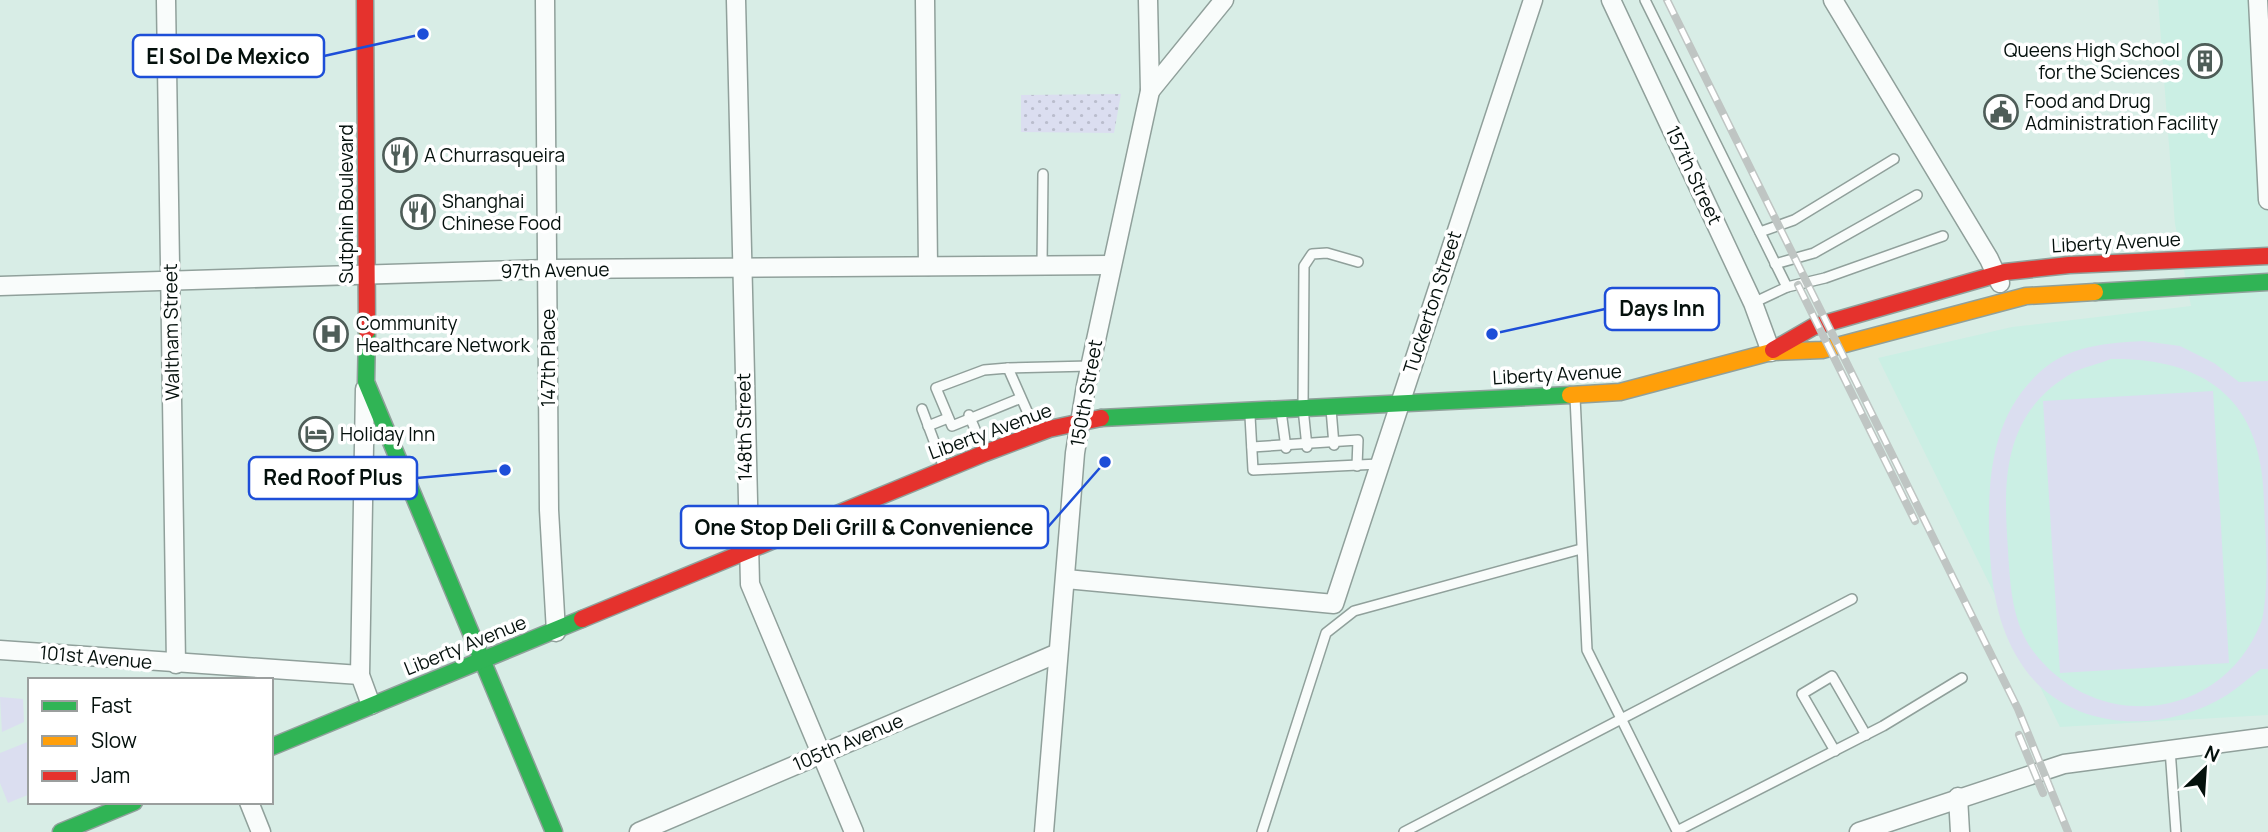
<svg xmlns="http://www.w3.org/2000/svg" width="2268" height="832" viewBox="0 0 2268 832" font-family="Manrope,sans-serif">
<defs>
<pattern id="grass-dots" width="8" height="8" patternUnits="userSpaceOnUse" patternTransform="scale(1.75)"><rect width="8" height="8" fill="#dbdef0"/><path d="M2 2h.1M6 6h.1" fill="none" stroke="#babdcd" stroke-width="1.8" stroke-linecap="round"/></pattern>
</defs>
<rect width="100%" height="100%" fill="#d8ede6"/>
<path fill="#cbefe4" d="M2158 0H2268V715L2060 727 1878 358 2012 327 2191 306 2175 224Z"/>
<path fill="url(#grass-dots)" d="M1121 94 1114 133 1021 132V95Z"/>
<g fill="#dbdef0" fill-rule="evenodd">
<path d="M2143 341 2180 346 2214 363 2239 382 2268 381V669H2261C2250 677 2239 687 2227 695 2160 737 2060 732 2017 657 1994 618 1990 573 1989 529 1988 467 1995 408 2047 366 2075 345 2109 343 2143 341ZM2111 359C2186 358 2249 385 2261 468 2264 487 2264 506 2265 526 2267 556 2268 591 2262 620 2224 721 2097 736 2033 651 2012 622 2010 585 2008 550 2003 480 2002 414 2072 373 2083 367 2099 364 2111 359Z"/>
<path d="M2213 391 2229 663 2060 673 2043 401Z"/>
<path d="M0 697 23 699 24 722 2 732Z"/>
<path d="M30 741V794L8 803 0 783V753Z"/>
</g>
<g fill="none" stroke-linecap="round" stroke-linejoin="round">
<g stroke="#90a09b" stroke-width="12">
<g id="lane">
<path d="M1645 0 1787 287 1753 303"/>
<path d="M1760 232 1794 220 1894 159"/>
<path d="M1775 264 1814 253 1917 195"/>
<path d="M1042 265 1043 174"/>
<path d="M1787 287 1825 278 1943 236"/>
<path d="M1008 368 1090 366"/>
<path d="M1575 397 1587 650 1677 831 1883 726 1962 678"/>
<path d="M1021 398 952 426 936 388 984 370 1008 368 1035 429"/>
<path d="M922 409 944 468"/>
<path d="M1331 409 1334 445"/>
<path d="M1281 411 1286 448"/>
<path d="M969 415 984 451"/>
<path d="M1250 416 1253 470 1379 464"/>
<path d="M928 426 948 418"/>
<path d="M1252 447 1358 440 1357 466"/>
<path d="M1307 447 1303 408 1304 266 1312 254 1327 253 1358 262"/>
<path d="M2170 749 2176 832"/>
<path d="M1835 751 1802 694 1832 676 1866 735"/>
<path d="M1262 832 1326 633 1354 611 1581 549"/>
<path d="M1404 832 1852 599"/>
</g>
</g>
<g stroke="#90a09b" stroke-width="21">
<g id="street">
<path d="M166 0 176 664"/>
<path d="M545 0 549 510 556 632"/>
<path d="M736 0 750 584 854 832"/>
<path d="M925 0 928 266"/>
<path d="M1611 0 1753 303 1771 352"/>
<path d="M1833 0 1989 259 2000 283"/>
<path d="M2258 0 2268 200"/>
<path d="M1150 91 1224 0"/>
<path d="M0 286 548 269 1111 265"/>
<path d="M365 389 360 675 371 705"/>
<path d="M1066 579 1334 604 1533 0"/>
<path d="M0 650 360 675"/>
<path d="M1958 797 1960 832"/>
<path d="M249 802 261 832"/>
<path d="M639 832 1058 653"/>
<path d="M1044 832 1075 453 1086 386 1150 91 1148 0"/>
<path d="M1859 832 2064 764 2268 737"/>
</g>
</g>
<g stroke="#90a09b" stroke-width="19">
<g id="fast">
<path d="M2095 292 2268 282"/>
<path d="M367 331 366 382 554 832"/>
<path d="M1101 418 1570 395"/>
<path d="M271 747 582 619"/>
<path d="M61 832 134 802"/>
</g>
</g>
<g stroke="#90a09b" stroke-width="19">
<path id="slow" d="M1570 395 1620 392 1771 352 1822 350 2026 296 2095 292"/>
</g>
<g stroke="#90a09b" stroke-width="19">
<g id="jam">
<path d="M365 0 367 331"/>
<path d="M1773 350 1813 327 2005 272 2069 265 2268 256"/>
<path d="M582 619 985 453 1049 429 1101 418"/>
</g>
</g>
<use href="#lane" stroke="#f9fcfb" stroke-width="9"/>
<use href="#street" stroke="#f9fcfb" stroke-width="18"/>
<use href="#fast" stroke="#30b455" stroke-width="16"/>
<use href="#slow" stroke="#ff9f0a" stroke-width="16"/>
<use href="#jam" stroke="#e5322d" stroke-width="16"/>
<g stroke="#bfc5c3" stroke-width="8">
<g id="rail">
<path d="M1667 0 2018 709 2068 832"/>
<path d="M1798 285 1915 521"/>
<path d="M2019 735 2043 793"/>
</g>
</g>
<use href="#rail" stroke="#fff" stroke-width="5" stroke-dasharray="16" stroke-linecap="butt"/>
</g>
<defs>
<g id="building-ring" transform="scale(1.75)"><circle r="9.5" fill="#fff" stroke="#4e5d58" stroke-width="1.5"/><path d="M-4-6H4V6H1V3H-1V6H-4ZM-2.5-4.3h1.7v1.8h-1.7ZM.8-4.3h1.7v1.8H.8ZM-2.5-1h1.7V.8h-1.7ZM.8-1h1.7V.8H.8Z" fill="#4e5d58"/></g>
<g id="civic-ring" transform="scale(1.75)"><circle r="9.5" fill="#fff" stroke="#4e5d58" stroke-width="1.5"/><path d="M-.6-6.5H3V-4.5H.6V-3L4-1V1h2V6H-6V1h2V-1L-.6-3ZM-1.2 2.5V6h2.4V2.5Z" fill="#4e5d58"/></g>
<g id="restaurant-ring" transform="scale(1.75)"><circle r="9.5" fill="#fff" stroke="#4e5d58" stroke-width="1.5"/><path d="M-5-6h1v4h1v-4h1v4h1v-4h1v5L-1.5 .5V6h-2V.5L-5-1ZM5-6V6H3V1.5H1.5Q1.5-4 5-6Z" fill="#4e5d58"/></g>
<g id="hospital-ring" transform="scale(1.75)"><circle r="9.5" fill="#fff" stroke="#4e5d58" stroke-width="1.5"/><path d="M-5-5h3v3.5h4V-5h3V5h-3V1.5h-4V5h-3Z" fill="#4e5d58"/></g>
<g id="hotel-ring" transform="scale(1.75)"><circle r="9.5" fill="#fff" stroke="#4e5d58" stroke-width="1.5"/><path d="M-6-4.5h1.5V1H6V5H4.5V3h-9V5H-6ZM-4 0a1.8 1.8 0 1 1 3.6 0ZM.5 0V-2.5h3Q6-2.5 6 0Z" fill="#4e5d58"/></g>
</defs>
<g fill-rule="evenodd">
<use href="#building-ring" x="2205" y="61"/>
<use href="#civic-ring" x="2001" y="112"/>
<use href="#restaurant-ring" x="400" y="155"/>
<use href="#restaurant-ring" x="418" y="212"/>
<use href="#hospital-ring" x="331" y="334"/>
<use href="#hotel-ring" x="316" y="434"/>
</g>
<g text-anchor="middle" stroke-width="7" stroke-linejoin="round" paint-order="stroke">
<g font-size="19" fill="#04100c" stroke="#fff" text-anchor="start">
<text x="2180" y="57" text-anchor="end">Queens High School<tspan x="2180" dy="22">for the Sciences</tspan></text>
<text x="2025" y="108">Food and Drug<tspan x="2025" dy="22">Administration Facility</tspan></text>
<text x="424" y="162">A Churrasqueira</text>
<text x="442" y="208">Shanghai<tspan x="442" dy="22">Chinese Food</tspan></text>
<text x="356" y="330">Community<tspan x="356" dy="22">Healthcare Network</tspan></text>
<text x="340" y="441">Holiday Inn</text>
</g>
<g font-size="19" fill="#04100c" stroke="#fff">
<text transform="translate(1694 175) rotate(65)" y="7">157th Street</text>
<text transform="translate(346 204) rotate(-90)" y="7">Sutphin Boulevard</text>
<text transform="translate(2116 242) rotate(-3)" y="7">Liberty Avenue</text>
<text transform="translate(555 270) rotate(-1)" y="7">97th Avenue</text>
<text transform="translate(1432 302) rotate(-72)" y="7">Tuckerton Street</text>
<text transform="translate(171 332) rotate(-91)" y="7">Waltham Street</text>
<text transform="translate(548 358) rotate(-90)" y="7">147th Place</text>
<text transform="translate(1557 374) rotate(-3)" y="7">Liberty Avenue</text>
<text transform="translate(1086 393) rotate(-80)" y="7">150th Street</text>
<text transform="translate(744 427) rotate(-91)" y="7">148th Street</text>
<text transform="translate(990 431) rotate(-20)" y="7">Liberty Avenue</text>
<text transform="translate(465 645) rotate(-22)" y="7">Liberty Avenue</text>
<text transform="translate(96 657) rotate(5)" y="7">101st Avenue</text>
<text transform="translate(848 742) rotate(-23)" y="7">105th Avenue</text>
</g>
</g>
<path fill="none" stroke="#1d4ed8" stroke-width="2.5" d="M423 34L324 56M1492 334L1605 309M505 470L417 478M1105 462L1048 527"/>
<g fill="#1d4ed8" stroke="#fff" stroke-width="2.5">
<circle cx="423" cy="34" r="7"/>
<circle cx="1492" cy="334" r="7"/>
<circle cx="505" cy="470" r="7"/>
<circle cx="1105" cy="462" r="7"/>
</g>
<g fill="#fff" stroke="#1d4ed8" stroke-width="2.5">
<rect x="133" y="35" width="191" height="42" rx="7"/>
<rect x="1605" y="288" width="114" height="42" rx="7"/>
<rect x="249" y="457" width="168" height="42" rx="7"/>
<rect x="681" y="506" width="367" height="42" rx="7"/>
</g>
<g font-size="21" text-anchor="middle" font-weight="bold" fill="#04100c">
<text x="228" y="64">El Sol De Mexico</text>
<text x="1662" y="316">Days Inn</text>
<text x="333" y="485">Red Roof Plus</text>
<text x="864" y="535">One Stop Deli Grill &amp; Convenience</text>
</g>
<rect x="28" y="678" width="245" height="126" fill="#ffffff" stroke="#9b9f9e" stroke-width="2"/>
<rect x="42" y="701" width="35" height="10" fill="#30b455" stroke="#9b9f9e" stroke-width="2"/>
<text x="91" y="713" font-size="21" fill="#04100c">Fast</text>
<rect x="42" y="736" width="35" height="10" fill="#ff9f0a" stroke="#9b9f9e" stroke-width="2"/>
<text x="91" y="748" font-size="21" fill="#04100c">Slow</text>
<rect x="42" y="771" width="35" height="10" fill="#e5322d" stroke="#9b9f9e" stroke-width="2"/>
<text x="91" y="783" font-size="21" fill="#04100c">Jam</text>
<g transform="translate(2205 769) rotate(25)" stroke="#ffffff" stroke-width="5" paint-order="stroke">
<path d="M0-5L12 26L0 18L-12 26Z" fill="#04100c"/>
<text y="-10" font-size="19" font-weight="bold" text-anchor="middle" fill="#04100c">N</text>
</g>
</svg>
